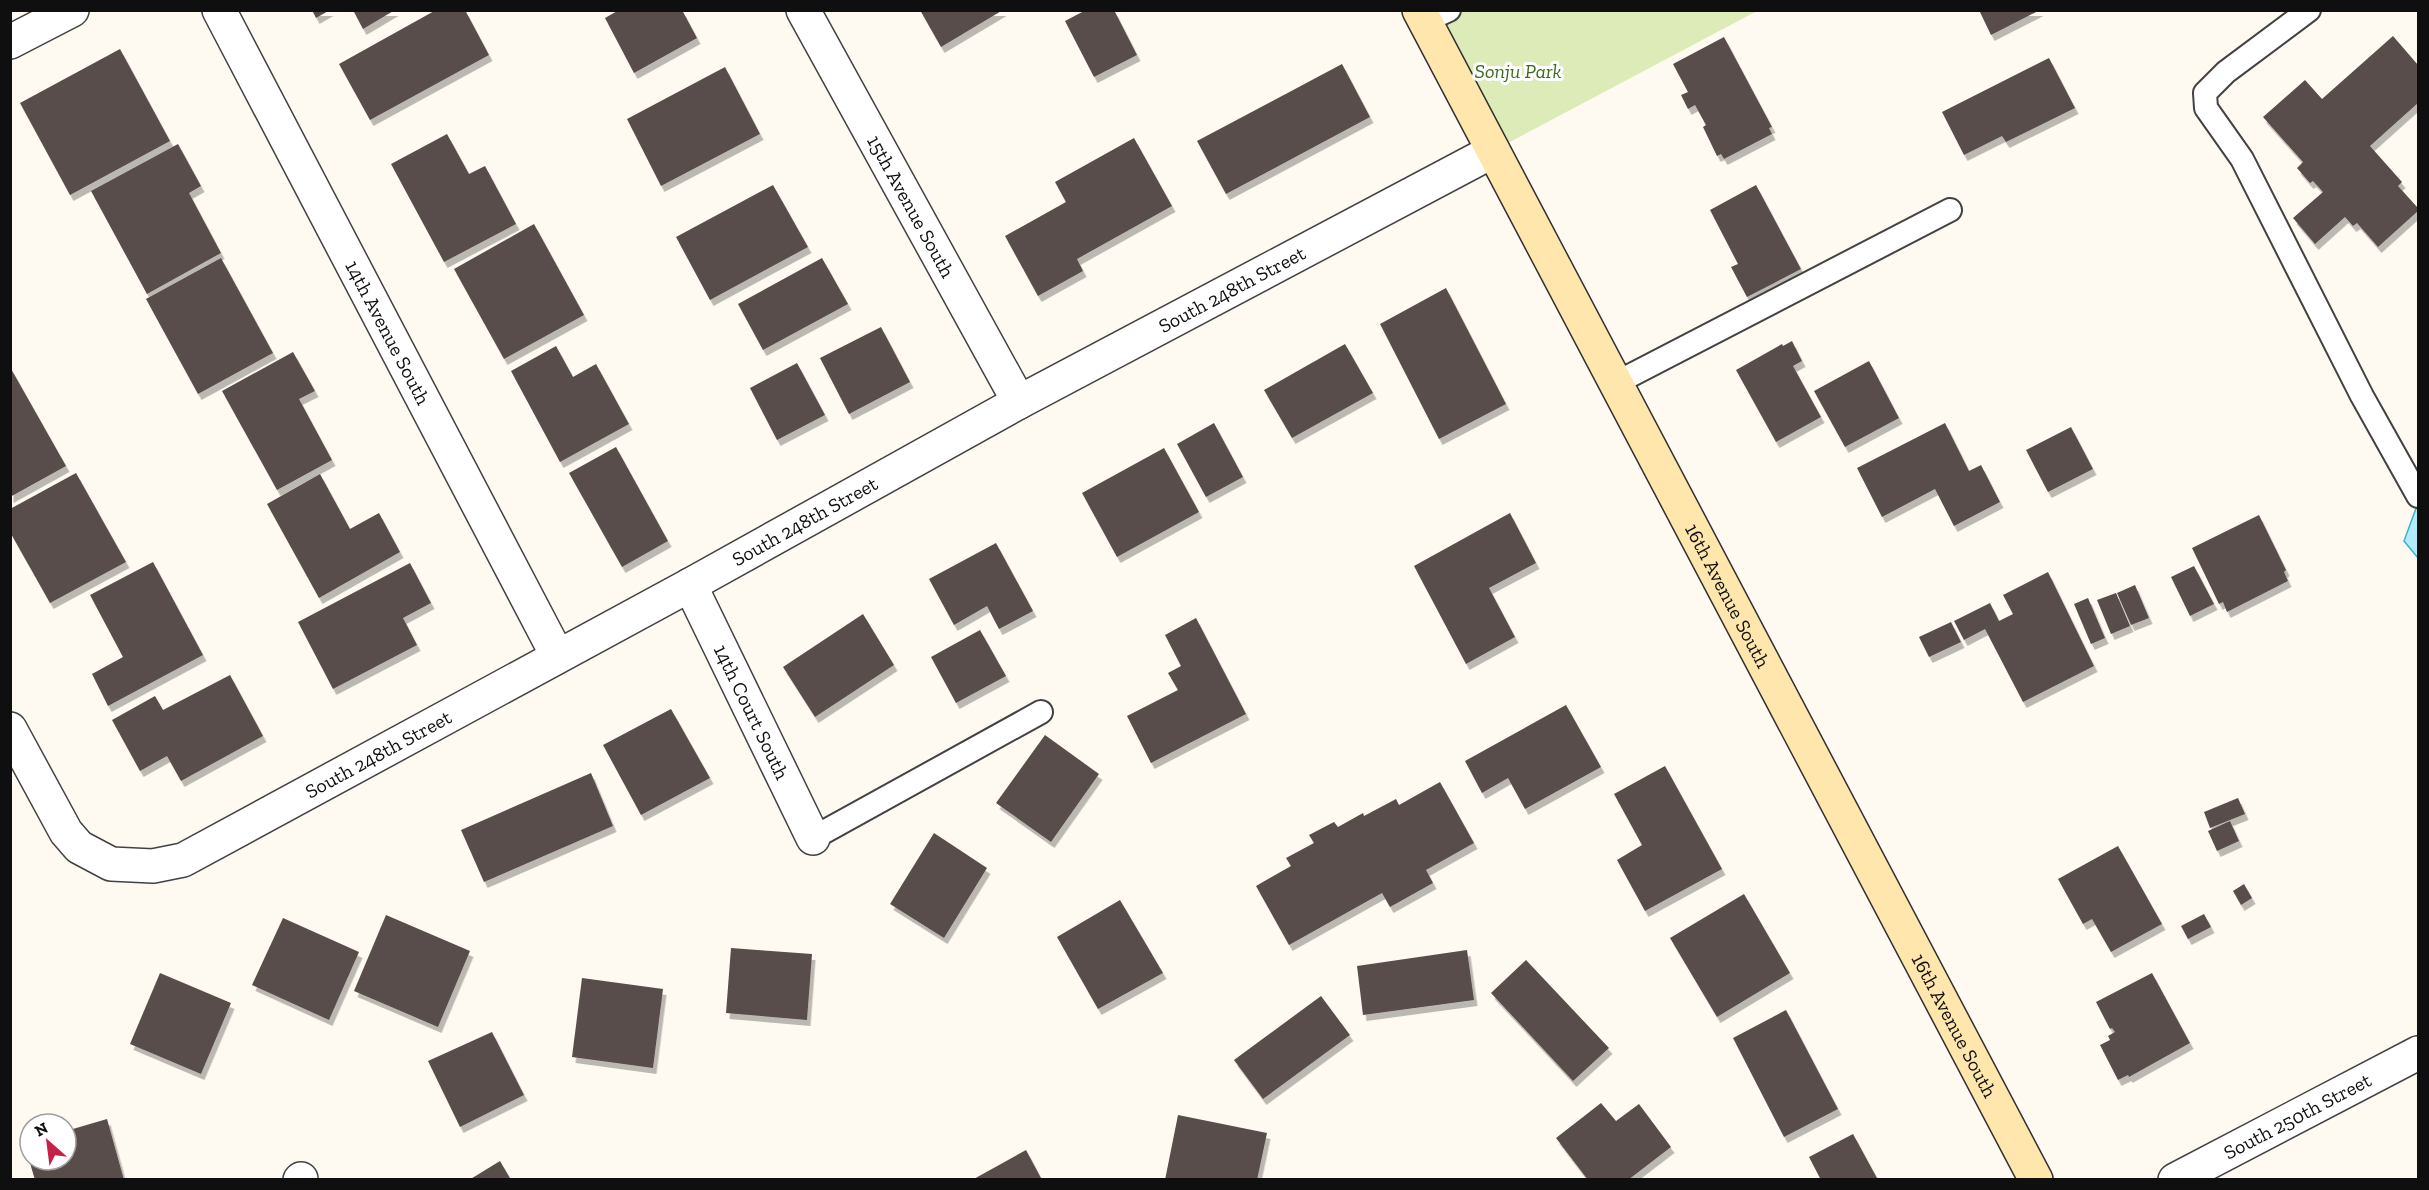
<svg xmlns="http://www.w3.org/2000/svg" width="2429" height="1190" viewBox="0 0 2429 1190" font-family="'Zilla Slab',serif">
<defs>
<filter id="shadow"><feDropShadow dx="3.5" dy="6" stdDeviation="0" flood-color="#0004"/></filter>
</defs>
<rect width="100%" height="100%" fill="#fffaf1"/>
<path fill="#ddebb8" d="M1419 11H1757L1493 151Z"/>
<path fill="#b3ecf9" stroke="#37b2d3" stroke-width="1.5" d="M2418 503V558L2404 541Z"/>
<g fill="#584d4b" filter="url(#shadow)">
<path d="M312 10H330L316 18Z"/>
<path d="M353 10H395L363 29Z"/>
<path d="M436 10H465L489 55 370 120 339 64Z"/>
<path d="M619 10H682L697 38 634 73 605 18Z"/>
<path d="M920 10H1003L941 47Z"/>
<path d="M1086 10H1114L1137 55 1094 77 1065 21Z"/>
<path d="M1979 10H2040L1991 35Z"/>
<path d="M2393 36 2418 65V103L2370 146 2402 182 2398 186 2418 208V211L2378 247 2357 223 2353 226 2345 217 2315 244 2293 218 2323 192 2313 181 2310 183 2297 168 2303 162 2263 117 2305 80 2322 99Z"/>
<path d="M1724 37 1772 127 1769 128 1772 134 1724 159 1721 154 1717 156 1703 127 1706 125 1695 105 1688 109 1681 95 1688 92 1673 64Z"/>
<path d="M120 49 170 141 70 195 20 103Z"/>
<path d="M2049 58 2075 108 2006 142 2002 136 1964 155 1942 112Z"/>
<path d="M1342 64 1370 117 1226 194 1197 141Z"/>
<path d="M725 67 760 134 661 186 627 119Z"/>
<path d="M447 134 469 174 485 166 516 224 444 262 391 164Z"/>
<path d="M1134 138 1172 206 1077 259 1083 271 1038 296 1005 236 1066 202 1055 182Z"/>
<path d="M178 144 201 186 189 193 221 253 147 294 91 191Z"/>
<path d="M773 185 808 247 710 300 676 237Z"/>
<path d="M1756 185 1801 269 1747 297 1731 267 1738 264 1710 210Z"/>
<path d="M534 224 584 315 504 359 454 269Z"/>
<path d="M221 258 273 353 198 394 146 299Z"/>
<path d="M822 258 848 304 763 350 738 304Z"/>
<path d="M1446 288 1506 404 1439 439 1380 324Z"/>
<path d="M881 327 910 382 849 414 820 358Z"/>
<path d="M1792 341 1802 361 1793 366 1821 417 1776 442 1736 370 1782 344 1783 346Z"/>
<path d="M1345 344 1373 393 1292 438 1264 390Z"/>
<path d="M556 346 573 377 596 364 629 424 560 462 511 371Z"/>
<path d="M293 352 315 391 299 399 332 460 277 490 222 391Z"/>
<path d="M1869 361 1899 418 1845 447 1814 391Z"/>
<path d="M797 363 825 415 777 440 750 388Z"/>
<path d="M10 367 66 466 10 497Z"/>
<path d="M1214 423 1243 477 1206 497 1177 444Z"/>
<path d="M1945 423 1969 471 1981 465 2000 502 1954 526 1935 489 1882 517 1857 468Z"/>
<path d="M2071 427 2093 469 2048 492 2026 450Z"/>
<path d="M616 447 668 541 622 567 569 473Z"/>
<path d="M1164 448 1199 512 1117 557 1082 493Z"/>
<path d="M76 473 126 562 50 603 10 532V509Z"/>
<path d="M320 474 350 529 379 513 400 552 319 598 267 504Z"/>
<path d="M1510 513 1536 563 1489 588 1515 637 1466 664 1414 566Z"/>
<path d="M2259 515 2286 570 2284 572 2288 581 2227 612 2223 602 2219 604 2192 548Z"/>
<path d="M996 543 1033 611 999 629 987 606 954 625 929 579Z"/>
<path d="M153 562 203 655 108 706 92 674 123 657 90 595Z"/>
<path d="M410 563 431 603 403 618 417 645 333 689 298 622Z"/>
<path d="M2194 566 2214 604 2190 616 2171 577Z"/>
<path d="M2048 572 2094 666 2023 702 1985 629 1964 640 1954 621 1990 603 1999 621 2013 614 2003 595Z"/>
<path d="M2135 585 2149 618 2131 625 2117 593Z"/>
<path d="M2116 593 2130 626 2111 634 2097 600Z"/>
<path d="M2088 598 2105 638 2091 644 2074 604Z"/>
<path d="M863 614 894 665 815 717 783 667Z"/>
<path d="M1196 618 1246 714 1151 763 1127 716 1178 690 1168 673 1181 666 1165 635Z"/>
<path d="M1951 622 1961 642 1929 657 1919 637Z"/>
<path d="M980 630 1006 676 956 703 931 657Z"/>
<path d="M230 675 263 736 181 781 167 756 140 771 112 720 155 696 163 710Z"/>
<path d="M1566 705 1601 767 1525 809 1508 778 1482 793 1465 761Z"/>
<path d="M671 709 710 778 641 815 603 745Z"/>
<path d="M1045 735 1099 774 1051 842 996 803Z"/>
<path d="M1665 766 1722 869 1645 911 1617 860 1642 845 1614 794Z"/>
<path d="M591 773 613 826 484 882 461 830Z"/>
<path d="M1440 782 1474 843 1426 870 1433 883 1390 907 1382 893 1289 945 1256 886 1291 866 1286 858 1314 843 1309 835 1334 822 1338 827 1363 813 1364 816 1396 799 1399 805Z"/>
<path d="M2238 798 2245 814 2210 828 2204 812Z"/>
<path d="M2230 821 2239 841 2217 851 2208 831Z"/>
<path d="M934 833 987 868 944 938 890 904Z"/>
<path d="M2118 846 2162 924 2111 952 2092 919 2083 924 2058 879Z"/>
<path d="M2244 884 2252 898 2241 905 2233 891Z"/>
<path d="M1744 894 1790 973 1717 1017 1670 938Z"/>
<path d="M1120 900 1163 973 1098 1009 1057 937Z"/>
<path d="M2204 914 2211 927 2188 939 2181 926Z"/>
<path d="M386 915 470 951 438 1027 354 991Z"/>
<path d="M283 918 359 952 329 1020 252 985Z"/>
<path d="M731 948 812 954 807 1020 726 1013Z"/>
<path d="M1467 950 1474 1000 1363 1015 1357 966Z"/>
<path d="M1526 960 1609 1048 1573 1081 1491 993Z"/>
<path d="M160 973 231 1003 201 1074 130 1044Z"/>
<path d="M2152 973 2190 1043 2129 1077 2128 1075 2118 1080 2100 1045 2110 1040 2108 1036 2115 1032 2112 1028 2110 1029 2096 1002Z"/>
<path d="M582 978 663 989 653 1068 572 1057Z"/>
<path d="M1321 996 1350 1035 1263 1099 1234 1060Z"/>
<path d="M1786 1010 1838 1109 1784 1137 1733 1038Z"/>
<path d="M492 1032 524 1095 460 1127 428 1061Z"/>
<path d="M1601 1103 1616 1121 1639 1104 1671 1147 1628 1180H1588L1556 1138Z"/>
<path d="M1178 1115 1267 1133 1257 1180H1165Z"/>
<path d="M107 1119 124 1180H35L24 1143 30 1141V1160H66V1131Z"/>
<path d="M1853 1134 1878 1180H1821L1809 1157Z"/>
<path d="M1026 1150 1042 1180H972Z"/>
<path d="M500 1161 511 1180H469Z"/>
</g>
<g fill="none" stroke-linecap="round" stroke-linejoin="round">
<g stroke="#424242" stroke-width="26">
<g id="lane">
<path d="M2309 10 2226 72 2205 93 2206 108 2242 159 2362 396 2418 496"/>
<path d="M1425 21 1449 10"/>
<path d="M1616 383 1950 210"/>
<path d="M813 838 1041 712"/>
</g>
</g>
<g stroke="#424242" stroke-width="36">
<g id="street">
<path id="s1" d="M219 10 557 655"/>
<path id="s2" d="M803 10 1019 402"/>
<path d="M10 42 72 10"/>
<path id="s3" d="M690 585 813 838"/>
<path id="s4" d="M10 729 66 832 79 847 111 864 153 866 183 860 690 585 1019 402 1493 151"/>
<path d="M300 1180 301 1179"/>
<path id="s5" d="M2175 1180 2418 1053"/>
</g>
</g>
<g stroke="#313131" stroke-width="36">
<g id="secondary">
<path id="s6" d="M1419 10 2036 1180"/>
</g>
</g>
<use href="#lane" stroke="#fff" stroke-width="22"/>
<use href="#street" stroke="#fff" stroke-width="33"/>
<use href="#secondary" stroke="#ffe6ac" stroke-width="33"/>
</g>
<g text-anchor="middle" stroke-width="6" stroke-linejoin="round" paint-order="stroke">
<g font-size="20" font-style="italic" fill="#3b6a1c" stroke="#fff">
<text x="1518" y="78">Sonju Park</text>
</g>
<g font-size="20" fill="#0f0f0f" stroke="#fff">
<text dy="7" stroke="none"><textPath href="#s2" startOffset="224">15th Avenue South</textPath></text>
<text dy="7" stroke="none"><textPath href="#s4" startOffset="1440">South 248th Street</textPath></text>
<text dy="7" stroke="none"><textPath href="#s1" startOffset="364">14th Avenue South</textPath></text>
<text dy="7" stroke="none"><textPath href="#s4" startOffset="954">South 248th Street</textPath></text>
<text dy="7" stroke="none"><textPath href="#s6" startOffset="662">16th Avenue South</textPath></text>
<text dy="7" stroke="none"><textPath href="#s3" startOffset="141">14th Court South</textPath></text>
<text dy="7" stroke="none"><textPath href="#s4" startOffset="468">South 248th Street</textPath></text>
<text dy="7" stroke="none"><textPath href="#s6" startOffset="1148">16th Avenue South</textPath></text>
<text dy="7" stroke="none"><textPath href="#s5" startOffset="138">South 250th Street</textPath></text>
</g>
</g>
<rect width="2429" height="1190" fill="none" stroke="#0f0f0f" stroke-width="24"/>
<g transform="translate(48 1142) rotate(332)"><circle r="28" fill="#ffffff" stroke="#9f9f9f" stroke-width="1.5"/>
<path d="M0-4.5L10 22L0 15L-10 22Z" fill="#c52148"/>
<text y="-9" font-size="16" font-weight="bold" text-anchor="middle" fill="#0f0f0f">N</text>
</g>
</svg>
